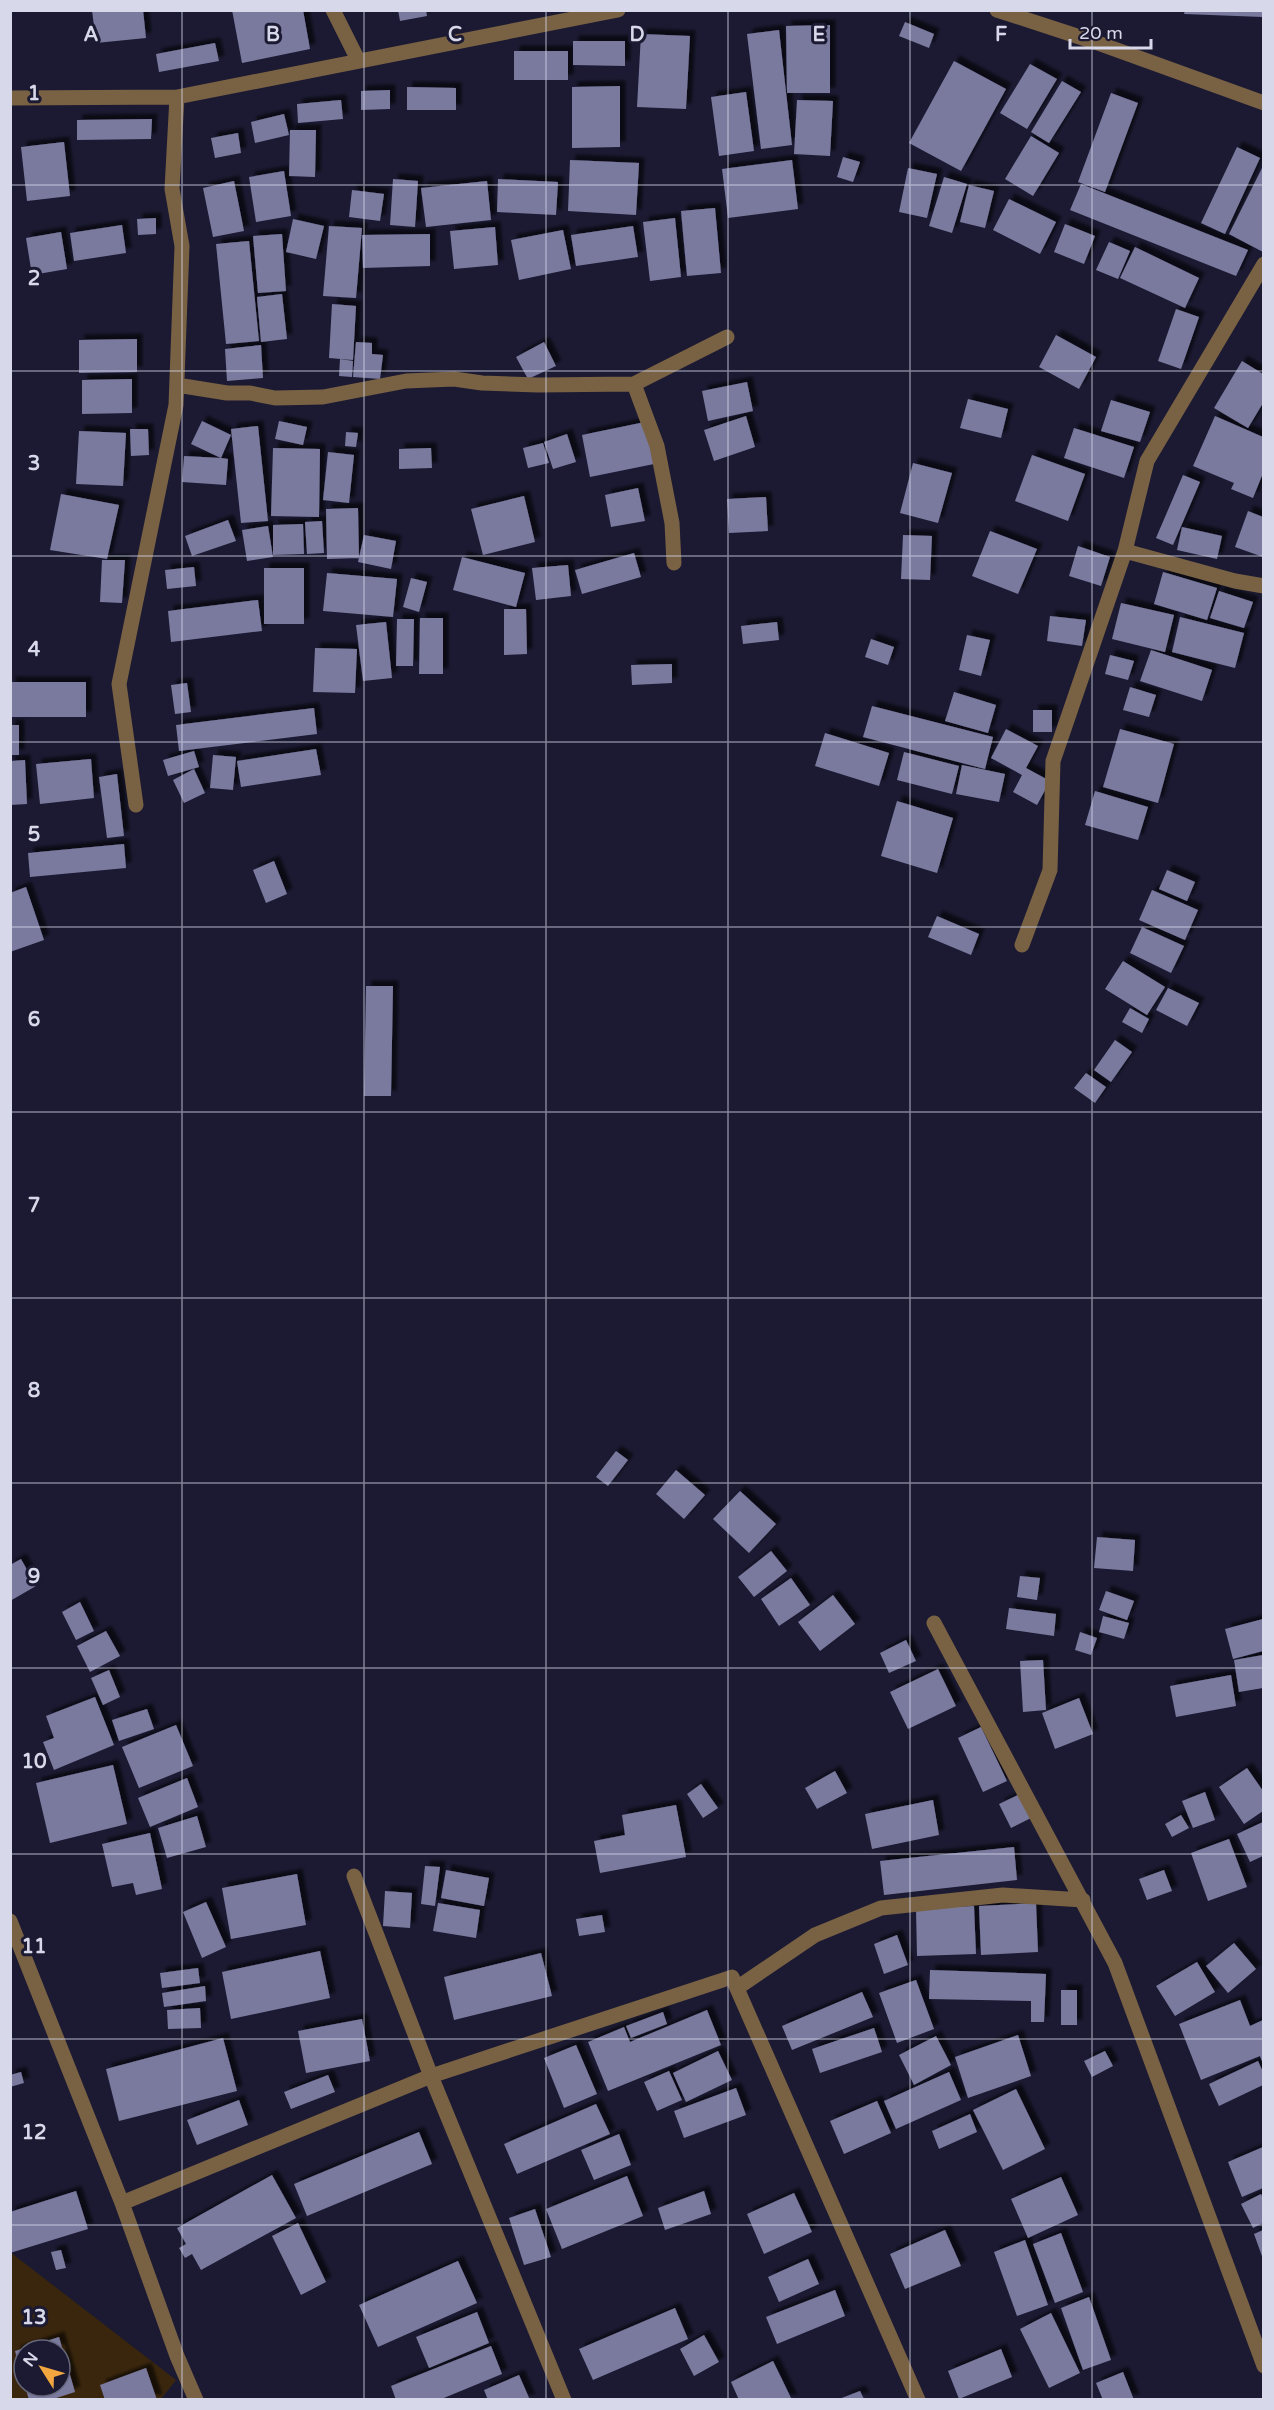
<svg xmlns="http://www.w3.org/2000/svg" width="1274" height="2410" font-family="'Varela Round',sans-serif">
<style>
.green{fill:#3a260d;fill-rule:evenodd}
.building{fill:#7a7a9f;filter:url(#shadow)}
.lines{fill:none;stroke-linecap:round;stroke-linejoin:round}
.minor{stroke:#796144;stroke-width:15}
.grid{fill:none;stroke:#d7d8e9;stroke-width:1.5;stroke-opacity:0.55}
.grid-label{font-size:20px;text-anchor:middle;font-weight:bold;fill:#d7d8e9;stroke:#1b1a32;stroke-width:6;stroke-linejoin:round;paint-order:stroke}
</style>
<defs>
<filter id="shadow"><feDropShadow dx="5.5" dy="-5.5" stdDeviation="1.5" flood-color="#0009"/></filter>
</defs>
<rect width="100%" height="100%" fill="#1b1a32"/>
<path class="green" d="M 10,2252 L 176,2380 L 161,2399 L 11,2399 ZM 24,2350 L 60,2350 L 60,2386 L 24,2386 Z"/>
<path class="building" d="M 92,10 L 143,10 L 146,38 L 96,43 Z
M 232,10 L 303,10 L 310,49 L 242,63 Z
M 398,10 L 426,10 L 427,16 L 400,21 Z
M 1185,10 L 1263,10 L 1263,17 L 1184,14 Z
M 905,22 L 934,34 L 929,48 L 899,36 Z
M 830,25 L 830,93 L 787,93 L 786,26 Z
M 779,30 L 792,145 L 761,149 L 747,34 Z
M 641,34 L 690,36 L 686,109 L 637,107 Z
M 573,41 L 625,41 L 625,66 L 573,65 Z
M 215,43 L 219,61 L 159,72 L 156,54 Z
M 514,51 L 568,51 L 568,80 L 514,80 Z
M 954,61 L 1006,89 L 961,171 L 909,143 Z
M 1030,64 L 1057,79 L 1027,129 L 1000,113 Z
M 1062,81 L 1081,92 L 1049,143 L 1031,132 Z
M 620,86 L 620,147 L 572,148 L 572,87 Z
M 407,87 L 456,88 L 456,110 L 407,110 Z
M 390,90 L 390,109 L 361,110 L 361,91 Z
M 746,92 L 754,151 L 719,156 L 711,97 Z
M 1111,93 L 1138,103 L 1105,192 L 1078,182 Z
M 341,100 L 343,119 L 298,123 L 297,104 Z
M 797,100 L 833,101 L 830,156 L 794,154 Z
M 284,114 L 289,135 L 255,143 L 251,122 Z
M 152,119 L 151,139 L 77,140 L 77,120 Z
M 290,130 L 316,130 L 315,177 L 289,176 Z
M 238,133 L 241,153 L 215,158 L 211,138 Z
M 1031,136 L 1059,153 L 1033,196 L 1005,179 Z
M 64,142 L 70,196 L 27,201 L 21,147 Z
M 1237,147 L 1260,158 L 1225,234 L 1201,223 Z
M 843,157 L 860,162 L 853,182 L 837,177 Z
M 570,160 L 639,163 L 636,215 L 568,211 Z
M 792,160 L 798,209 L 728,218 L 722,169 Z
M 1263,166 L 1263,252 L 1229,234 Z
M 908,168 L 937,174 L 927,218 L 899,212 Z
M 284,171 L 291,216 L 256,222 L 249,177 Z
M 944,177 L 967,184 L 952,233 L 929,226 Z
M 393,179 L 418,181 L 415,227 L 390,225 Z
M 498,179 L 558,182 L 556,215 L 497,212 Z
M 234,181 L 244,231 L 213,237 L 203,188 Z
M 487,181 L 491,220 L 426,227 L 421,188 Z
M 1081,184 L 1248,250 L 1236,276 L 1070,210 Z
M 969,185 L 994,191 L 985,228 L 960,222 Z
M 352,190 L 384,194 L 380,221 L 349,217 Z
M 1009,199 L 1056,222 L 1040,254 L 993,230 Z
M 715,208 L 721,273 L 687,276 L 681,211 Z
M 156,218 L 156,234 L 138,235 L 137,219 Z
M 675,218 L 681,277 L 650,281 L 643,222 Z
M 293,219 L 324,226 L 316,259 L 286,252 Z
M 1065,224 L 1095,236 L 1084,264 L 1054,252 Z
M 122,225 L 126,253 L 74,261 L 70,233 Z
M 329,226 L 362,228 L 356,298 L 323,296 Z
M 633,226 L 638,257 L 576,266 L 571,235 Z
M 495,227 L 498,265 L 454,269 L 450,231 Z
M 563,230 L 571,269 L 519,280 L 511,240 Z
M 61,232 L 67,269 L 32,275 L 26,238 Z
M 282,234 L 286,291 L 258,293 L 253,236 Z
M 430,234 L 430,266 L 363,268 L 362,235 Z
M 249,241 L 259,341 L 226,344 L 216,244 Z
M 1109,242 L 1130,251 L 1118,279 L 1096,270 Z
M 1135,247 L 1199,278 L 1185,308 L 1120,278 Z
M 282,294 L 287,339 L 261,342 L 257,297 Z
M 332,304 L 356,306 L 353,360 L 329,358 Z
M 1176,309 L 1199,317 L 1181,369 L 1158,361 Z
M 1056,335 L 1096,357 L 1079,389 L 1039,367 Z
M 137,339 L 137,372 L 79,373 L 79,340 Z
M 356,342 L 372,343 L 372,354 L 383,355 L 380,379 L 353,377 Z
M 544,342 L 556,366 L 528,379 L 516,357 Z
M 261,345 L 263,378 L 227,381 L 225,349 Z
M 340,359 L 353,361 L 352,377 L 339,376 Z
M 1242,361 L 1263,374 L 1263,403 L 1248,428 L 1214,408 Z
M 132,379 L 132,413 L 82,414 L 82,380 Z
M 747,382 L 753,411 L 708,421 L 702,391 Z
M 968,399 L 1008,409 L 1001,438 L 960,428 Z
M 1111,400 L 1150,412 L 1140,442 L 1101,431 Z
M 746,416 L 755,447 L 714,461 L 704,430 Z
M 1215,416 L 1263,437 L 1263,473 L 1253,498 L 1231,489 L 1234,483 L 1193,466 Z
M 202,421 L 231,435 L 221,458 L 228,459 L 226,485 L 182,482 L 184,456 L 221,458 L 191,444 Z
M 279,421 L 307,427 L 303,445 L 275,439 Z
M 645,422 L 654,464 L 590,477 L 582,435 Z
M 258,426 L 268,521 L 241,523 L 231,429 Z
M 1074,428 L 1134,447 L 1124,478 L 1064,458 Z
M 130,429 L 148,429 L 149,455 L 131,456 Z
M 79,431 L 126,433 L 123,486 L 76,484 Z
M 346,432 L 358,433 L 356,447 L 345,446 Z
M 567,434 L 576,462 L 553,469 L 544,442 Z
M 543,443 L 549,463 L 528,468 L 523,448 Z
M 273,448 L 320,449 L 319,517 L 271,516 Z
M 431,448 L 432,468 L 399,469 L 399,449 Z
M 328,452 L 354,455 L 349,503 L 323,500 Z
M 1032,455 L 1085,474 L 1068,521 L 1015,501 Z
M 913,463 L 952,473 L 938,523 L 900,513 Z
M 1183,475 L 1200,482 L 1173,545 L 1156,538 Z
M 638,488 L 645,521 L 611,527 L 605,495 Z
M 61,494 L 119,505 L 107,559 L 50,550 Z
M 524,496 L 535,542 L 483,555 L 471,509 Z
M 766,497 L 768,531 L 729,533 L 727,499 Z
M 358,508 L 359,558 L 327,559 L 326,509 Z
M 1248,511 L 1263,517 L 1263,557 L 1235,547 Z
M 228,520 L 236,541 L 192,556 L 185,536 Z
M 322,521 L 324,553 L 307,554 L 305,522 Z
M 303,524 L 304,554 L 273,555 L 273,525 Z
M 268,526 L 273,557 L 247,561 L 242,530 Z
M 1182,527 L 1222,536 L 1217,559 L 1177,550 Z
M 990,531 L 1037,549 L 1018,594 L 972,576 Z
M 364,535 L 396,541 L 391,569 L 358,562 Z
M 903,535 L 932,536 L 930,580 L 901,579 Z
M 1078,546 L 1110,557 L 1101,586 L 1069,576 Z
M 634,553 L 641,577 L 582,594 L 575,570 Z
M 462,557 L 525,573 L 516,607 L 453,590 Z
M 102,560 L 125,560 L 122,603 L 100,602 Z
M 568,565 L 571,596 L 536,600 L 532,568 Z
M 194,567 L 196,586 L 167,589 L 165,570 Z
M 264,568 L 304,568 L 304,624 L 264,624 Z
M 1163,572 L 1217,588 L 1207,620 L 1154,604 Z
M 327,573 L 397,579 L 393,617 L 323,611 Z
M 411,578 L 427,582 L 419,612 L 403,607 Z
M 1219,591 L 1253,602 L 1244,628 L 1210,618 Z
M 258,600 L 262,631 L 171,642 L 168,611 Z
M 1121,603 L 1174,615 L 1165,652 L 1112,639 Z
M 504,609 L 526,609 L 527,654 L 504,655 Z
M 1050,616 L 1086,620 L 1082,646 L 1047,641 Z
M 1180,617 L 1244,633 L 1235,668 L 1172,652 Z
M 420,618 L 443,618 L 443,674 L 419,674 Z
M 397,619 L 414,619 L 413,666 L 396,666 Z
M 386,622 L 392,678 L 363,681 L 356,625 Z
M 777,622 L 779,640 L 743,644 L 741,626 Z
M 967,635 L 990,640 L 981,676 L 959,670 Z
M 871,639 L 894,647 L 888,665 L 865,657 Z
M 315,648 L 357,649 L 355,693 L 313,692 Z
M 1151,650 L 1212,670 L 1202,701 L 1140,681 Z
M 1110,655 L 1134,661 L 1128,680 L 1105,674 Z
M 672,664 L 672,683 L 632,685 L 631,665 Z
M 10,682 L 86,682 L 86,717 L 10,717 Z
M 187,683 L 191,712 L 175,714 L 171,685 Z
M 1130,687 L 1156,695 L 1149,717 L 1123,710 Z
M 954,692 L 996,705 L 988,733 L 945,721 Z
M 872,706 L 993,737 L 985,769 L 863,737 Z
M 314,708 L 317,734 L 179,751 L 176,725 Z
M 1033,710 L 1052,710 L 1052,732 L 1033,732 Z
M 10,725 L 19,725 L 19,755 L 10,755 Z
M 1006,729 L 1038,746 L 1026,768 L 1050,781 L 1037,805 L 1013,792 L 1022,775 L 991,758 Z
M 1120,729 L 1174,744 L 1158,803 L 1103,787 Z
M 825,733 L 889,753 L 879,786 L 815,766 Z
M 316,749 L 321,775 L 241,787 L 237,761 Z
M 194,751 L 199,767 L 168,776 L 163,760 Z
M 904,752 L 959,766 L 952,794 L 897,780 Z
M 213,755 L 236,757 L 233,790 L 210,788 Z
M 91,759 L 94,798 L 40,804 L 36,764 Z
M 25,760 L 27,804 L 10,805 L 10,761 Z
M 962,765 L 1005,774 L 999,802 L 956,794 Z
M 194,769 L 205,793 L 184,803 L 173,780 Z
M 117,774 L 124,836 L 107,838 L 99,777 Z
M 1095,791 L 1148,807 L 1138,840 L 1085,825 Z
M 897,801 L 953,818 L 937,873 L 881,856 Z
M 124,844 L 126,868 L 30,877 L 28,853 Z
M 274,861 L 287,894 L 266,903 L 253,870 Z
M 1167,870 L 1195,882 L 1187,901 L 1159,889 Z
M 26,887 L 44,940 L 10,952 L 10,893 Z
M 1152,890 L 1198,910 L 1185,940 L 1139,920 Z
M 937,916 L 979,934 L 971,955 L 928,937 Z
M 1142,927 L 1184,946 L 1171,973 L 1130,953 Z
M 1123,961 L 1165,987 L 1147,1015 L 1105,989 Z
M 366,986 L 393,986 L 391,1096 L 364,1096 Z
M 1168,988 L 1199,1003 L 1187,1026 L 1156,1010 Z
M 1130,1008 L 1149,1019 L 1142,1033 L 1122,1022 Z
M 1115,1040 L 1132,1052 L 1111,1082 L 1094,1070 Z
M 1086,1073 L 1106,1087 L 1095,1103 L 1074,1088 Z
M 616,1451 L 628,1460 L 608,1486 L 596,1477 Z
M 676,1470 L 705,1495 L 684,1519 L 656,1494 Z
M 740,1491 L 776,1524 L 749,1553 L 713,1519 Z
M 1097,1537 L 1135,1540 L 1133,1571 L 1094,1568 Z
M 771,1551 L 787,1571 L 754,1597 L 738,1577 Z
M 21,1559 L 36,1586 L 10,1601 L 10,1565 Z
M 1020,1576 L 1040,1578 L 1037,1600 L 1017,1597 Z
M 791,1578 L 810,1605 L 779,1626 L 761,1599 Z
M 1106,1591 L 1134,1601 L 1127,1620 L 1099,1610 Z
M 833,1595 L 855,1624 L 820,1651 L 798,1622 Z
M 80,1602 L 94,1631 L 76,1640 L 62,1612 Z
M 1009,1608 L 1056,1614 L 1054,1636 L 1006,1629 Z
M 1103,1616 L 1129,1623 L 1124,1639 L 1099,1632 Z
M 1263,1619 L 1263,1651 L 1233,1659 L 1225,1629 Z
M 106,1631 L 120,1656 L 90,1672 L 77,1646 Z
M 1080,1632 L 1097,1638 L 1091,1655 L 1075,1650 Z
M 906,1640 L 916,1661 L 889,1673 L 880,1653 Z
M 1263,1655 L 1263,1688 L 1239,1692 L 1234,1660 Z
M 1043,1660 L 1046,1710 L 1023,1712 L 1020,1661 Z
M 938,1669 L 956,1706 L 908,1729 L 890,1692 Z
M 109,1670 L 120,1697 L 103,1705 L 91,1678 Z
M 1231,1675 L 1236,1706 L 1176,1717 L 1170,1686 Z
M 95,1697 L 114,1745 L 54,1770 L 43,1742 L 54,1738 L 46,1716 Z
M 1079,1698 L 1093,1734 L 1055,1749 L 1042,1713 Z
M 147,1709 L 154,1729 L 119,1741 L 112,1720 Z
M 176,1725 L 193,1766 L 139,1788 L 122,1747 Z
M 981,1727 L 1007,1781 L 983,1792 L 958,1738 Z
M 113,1765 L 127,1824 L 50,1843 L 36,1783 Z
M 1247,1768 L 1263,1791 L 1263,1811 L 1244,1824 L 1219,1787 Z
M 835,1771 L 847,1793 L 817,1809 L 805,1788 Z
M 187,1778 L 198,1807 L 150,1827 L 138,1798 Z
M 701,1784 L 718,1808 L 703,1818 L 687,1794 Z
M 1205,1792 L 1215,1820 L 1193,1828 L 1182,1801 Z
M 1020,1794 L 1031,1818 L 1011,1828 L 999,1804 Z
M 933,1800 L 939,1835 L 872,1849 L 865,1814 Z
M 676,1805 L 686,1857 L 600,1873 L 594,1841 L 625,1835 L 622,1815 Z
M 1181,1815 L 1189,1828 L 1172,1837 L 1165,1824 Z
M 197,1816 L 206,1847 L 167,1858 L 158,1828 Z
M 1263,1822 L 1263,1856 L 1250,1862 L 1237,1834 Z
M 150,1833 L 162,1889 L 136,1895 L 133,1883 L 112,1887 L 102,1844 Z
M 1229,1839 L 1247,1887 L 1208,1901 L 1191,1853 Z
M 1014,1847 L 1017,1880 L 884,1895 L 880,1861 Z
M 425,1866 L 440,1867 L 435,1906 L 421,1904 Z
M 446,1870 L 489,1878 L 484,1906 L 441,1898 Z
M 1164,1870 L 1172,1891 L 1147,1900 L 1139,1879 Z
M 297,1874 L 306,1925 L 231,1939 L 222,1888 Z
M 385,1891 L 412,1893 L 410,1928 L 383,1926 Z
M 206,1902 L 226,1947 L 202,1958 L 183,1912 Z
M 438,1903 L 480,1910 L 476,1938 L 433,1931 Z
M 1036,1903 L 1038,1952 L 981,1955 L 979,1906 Z
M 974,1906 L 976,1954 L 917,1956 L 916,1909 Z
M 602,1915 L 605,1932 L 579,1936 L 576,1919 Z
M 897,1935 L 908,1965 L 884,1974 L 874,1944 Z
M 1234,1943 L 1256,1969 L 1228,1993 L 1206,1966 Z
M 320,1951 L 330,1998 L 231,2019 L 222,1972 Z
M 541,1953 L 552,1996 L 454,2020 L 444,1977 Z
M 1197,1962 L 1215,1992 L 1175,2016 L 1156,1986 Z
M 198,1968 L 200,1983 L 162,1988 L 160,1973 Z
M 930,1970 L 1046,1974 L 1044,2022 L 1031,2022 L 1031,2001 L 929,1999 Z
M 916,1980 L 934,2029 L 897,2043 L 879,1993 Z
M 205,1986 L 206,2001 L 164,2007 L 162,1993 Z
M 1061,1990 L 1077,1990 L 1077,2025 L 1061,2025 Z
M 862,1992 L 873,2017 L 792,2050 L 782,2026 Z
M 1240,2000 L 1250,2026 L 1263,2020 L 1263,2064 L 1260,2056 L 1201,2080 L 1179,2024 Z
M 200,2008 L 201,2028 L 168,2029 L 167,2010 Z
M 707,2010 L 721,2045 L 608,2091 L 588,2042 L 624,2027 L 630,2042 Z
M 663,2012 L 667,2024 L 631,2038 L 626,2026 Z
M 362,2019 L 370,2061 L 306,2073 L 298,2031 Z
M 874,2028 L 882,2052 L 820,2073 L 812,2049 Z
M 1018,2035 L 1031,2076 L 968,2098 L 955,2057 Z
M 936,2036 L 951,2065 L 914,2085 L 899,2055 Z
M 223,2038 L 237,2091 L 119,2121 L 106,2069 Z
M 576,2045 L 597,2094 L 564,2108 L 544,2058 Z
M 718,2051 L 732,2080 L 686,2102 L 673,2073 Z
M 1105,2051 L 1113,2066 L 1092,2077 L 1084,2061 Z
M 1258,2061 L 1263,2072 L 1263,2085 L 1219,2106 L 1209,2084 Z
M 669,2071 L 682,2100 L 657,2111 L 644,2082 Z
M 21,2072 L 24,2083 L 10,2087 L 10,2075 Z
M 949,2072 L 961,2100 L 896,2129 L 884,2101 Z
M 328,2075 L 335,2092 L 291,2109 L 284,2092 Z
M 736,2088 L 746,2115 L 684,2138 L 674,2111 Z
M 1016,2089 L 1045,2149 L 1003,2170 L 973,2110 Z
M 239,2100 L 248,2125 L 197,2145 L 187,2120 Z
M 877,2101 L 891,2133 L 844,2154 L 830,2121 Z
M 596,2104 L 610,2134 L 517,2174 L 504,2144 Z
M 970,2114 L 977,2132 L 939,2149 L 932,2131 Z
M 419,2132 L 432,2164 L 307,2216 L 294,2184 Z
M 619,2134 L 631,2165 L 594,2180 L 581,2150 Z
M 1263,2147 L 1263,2188 L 1242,2197 L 1228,2162 Z
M 272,2175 L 296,2218 L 201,2270 L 192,2254 L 185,2258 L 179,2248 L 186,2244 L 177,2228 Z
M 627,2176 L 643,2216 L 562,2249 L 546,2209 Z
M 1061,2177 L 1078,2215 L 1028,2238 L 1011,2199 Z
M 76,2191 L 88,2229 L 10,2253 L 10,2212 Z
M 704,2191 L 711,2214 L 665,2230 L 658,2208 Z
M 794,2193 L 812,2232 L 764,2254 L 747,2214 Z
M 1261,2194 L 1263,2199 L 1263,2223 L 1253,2228 L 1241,2204 Z
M 535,2209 L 551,2257 L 524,2265 L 509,2218 Z
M 298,2223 L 326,2282 L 301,2295 L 272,2236 Z
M 945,2230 L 961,2266 L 905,2289 L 890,2254 Z
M 1263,2230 L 1263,2259 L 1254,2234 Z
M 1061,2233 L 1083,2292 L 1055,2303 L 1033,2244 Z
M 1025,2240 L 1048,2305 L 1017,2316 L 994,2252 Z
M 61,2250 L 66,2268 L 56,2270 L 51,2252 Z
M 808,2259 L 819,2284 L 779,2302 L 768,2277 Z
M 458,2261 L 477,2303 L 378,2347 L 359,2305 Z
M 835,2290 L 845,2316 L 777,2344 L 766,2317 Z
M 1089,2297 L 1111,2360 L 1083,2370 L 1061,2308 Z
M 675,2308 L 688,2339 L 593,2380 L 579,2349 Z
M 477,2312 L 489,2343 L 429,2368 L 416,2337 Z
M 1051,2313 L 1080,2373 L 1049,2388 L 1020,2329 Z
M 704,2335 L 719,2362 L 694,2376 L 680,2349 Z
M 59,2337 L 75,2392 L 50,2400 L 29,2400 L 25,2386 L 60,2386 L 60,2350 L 24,2350 L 23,2381 L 15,2351 Z
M 491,2346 L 502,2374 L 439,2400 L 396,2400 L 391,2386 Z
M 1001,2349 L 1012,2377 L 959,2399 L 948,2371 Z
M 773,2361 L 792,2400 L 739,2400 L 731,2382 Z
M 146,2368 L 157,2400 L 105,2400 L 100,2385 Z
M 1123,2372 L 1134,2400 L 1103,2400 L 1096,2383 Z
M 519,2375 L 530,2400 L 488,2400 L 484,2390 Z
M 860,2391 L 864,2399 L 839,2399 Z"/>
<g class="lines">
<path class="minor" d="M 333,10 L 358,60
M 997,10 L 1095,42 L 1264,103
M 10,98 L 177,97 L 618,10
M 634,384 L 657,446 L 672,523 L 674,563
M 177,385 L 227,393 L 250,393 L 275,398 L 323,397 L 406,381 L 454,379 L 482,383 L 538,385 L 634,384 L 727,337
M 1125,551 L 1235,581 L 1264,586
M 136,805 L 119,684 L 176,405 L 182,246 L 172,189 L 177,97
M 1022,945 L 1050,870 L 1053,761 L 1125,551 L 1147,461 L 1264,264
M 934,1623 L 1115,1963 L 1264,2366
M 354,1876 L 431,2076 L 564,2400
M 10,1921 L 122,2203 L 177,2356 L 196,2400
M 737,1988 L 815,1935 L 881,1908 L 1003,1895 L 1083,1900
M 122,2203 L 431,2076 L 732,1977 L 918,2400"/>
</g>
<path class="grid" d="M 182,10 L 182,2400M 364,10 L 364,2400M 546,10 L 546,2400M 728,10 L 728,2400M 910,10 L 910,2400M 1092,10 L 1092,2400M 10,185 L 1264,185M 10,371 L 1264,371M 10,556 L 1264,556M 10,742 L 1264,742M 10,927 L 1264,927M 10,1112 L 1264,1112M 10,1298 L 1264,1298M 10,1483 L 1264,1483M 10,1668 L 1264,1668M 10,1854 L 1264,1854M 10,2039 L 1264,2039M 10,2225 L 1264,2225"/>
<g class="grid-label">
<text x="91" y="41">A</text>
<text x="273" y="41">B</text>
<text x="455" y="41">C</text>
<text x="637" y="41">D</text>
<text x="819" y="41">E</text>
<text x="1001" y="41">F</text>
<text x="34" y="100">1</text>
<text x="34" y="285">2</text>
<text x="34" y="470">3</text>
<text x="34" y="656">4</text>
<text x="34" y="841">5</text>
<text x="34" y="1026">6</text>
<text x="34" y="1212">7</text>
<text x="34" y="1397">8</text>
<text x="34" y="1583">9</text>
<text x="34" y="1768">10</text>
<text x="34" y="1953">11</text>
<text x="34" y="2139">12</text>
<text x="34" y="2324">13</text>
</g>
<rect width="1274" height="2410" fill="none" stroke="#d7d8e9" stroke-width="24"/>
<g transform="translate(42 2368) rotate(307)"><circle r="28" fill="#1b1a32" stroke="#66667b" stroke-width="1.5"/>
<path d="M0-4.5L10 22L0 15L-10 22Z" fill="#f1a63f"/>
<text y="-9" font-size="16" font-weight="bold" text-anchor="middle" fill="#d7d8e9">N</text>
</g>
<path d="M1070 39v9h81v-9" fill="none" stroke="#d7d8e9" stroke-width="3"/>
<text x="1079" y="39" font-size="18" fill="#d7d8e9" stroke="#1b1a32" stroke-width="4.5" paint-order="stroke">20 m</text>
</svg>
